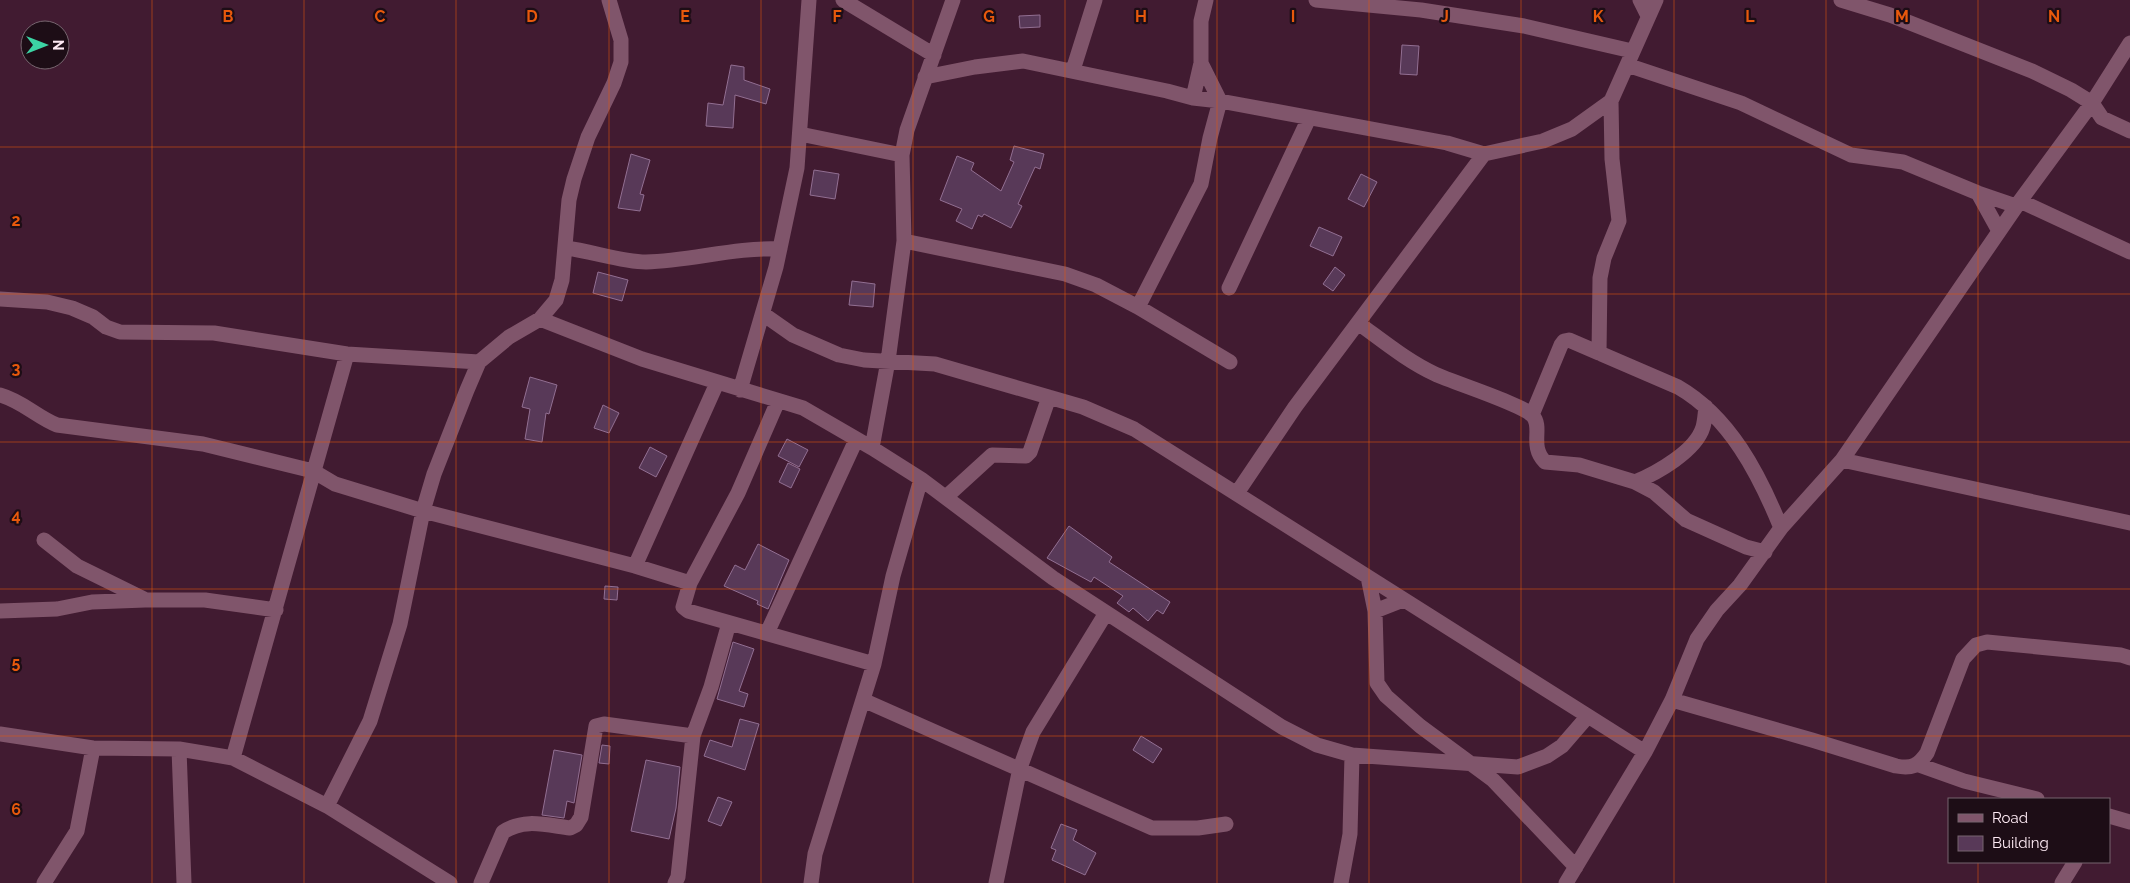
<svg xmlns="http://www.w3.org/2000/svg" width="2130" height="883" font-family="Raleway,sans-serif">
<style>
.building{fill:#583958;stroke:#926f92}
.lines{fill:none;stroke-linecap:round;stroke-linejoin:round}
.minor{stroke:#80556b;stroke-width:15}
.grid{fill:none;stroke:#e8590c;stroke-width:1;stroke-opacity:0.55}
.grid-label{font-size:16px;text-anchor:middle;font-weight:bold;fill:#e8590c;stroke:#1d0d16;stroke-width:4.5;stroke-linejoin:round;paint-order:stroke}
</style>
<rect width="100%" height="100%" fill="#411b31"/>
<path class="building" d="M 1040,15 L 1040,27 L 1020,28 L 1019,16 Z
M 1402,45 L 1419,46 L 1417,75 L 1400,74 Z
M 731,65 L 744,67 L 744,80 L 770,89 L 766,104 L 735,95 L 733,128 L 706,126 L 708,103 L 723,105 Z
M 1014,146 L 1044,154 L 1040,169 L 1035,167 L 1018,204 L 1022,206 L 1011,228 L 984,214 L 982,217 L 978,215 L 972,229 L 956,221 L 962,209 L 940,200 L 957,156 L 974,163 L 971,170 L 1001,191 L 1014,162 L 1010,160 Z
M 631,154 L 650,160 L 640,194 L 644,195 L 640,211 L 618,208 Z
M 814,170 L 839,174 L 835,199 L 810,195 Z
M 1361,174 L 1377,182 L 1364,207 L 1348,199 Z
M 1319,227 L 1342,237 L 1333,256 L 1310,246 Z
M 1335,267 L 1345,275 L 1333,291 L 1323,284 Z
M 598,272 L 628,280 L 622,301 L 593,293 Z
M 852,281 L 875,284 L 873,307 L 849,305 Z
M 530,377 L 557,385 L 549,414 L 546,413 L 542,442 L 525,439 L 530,409 L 522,407 Z
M 603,405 L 619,413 L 609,433 L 594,428 Z
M 787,439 L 808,450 L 799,467 L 778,456 Z
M 650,447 L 667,456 L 656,477 L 639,468 Z
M 788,463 L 800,469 L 791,488 L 779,482 Z
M 1069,526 L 1112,557 L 1109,562 L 1170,602 L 1163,614 L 1157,610 L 1148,621 L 1133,608 L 1129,612 L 1117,603 L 1123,596 L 1094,577 L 1091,582 L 1047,558 Z
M 758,544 L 789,560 L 768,609 L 757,604 L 758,601 L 724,586 L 735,565 L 745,570 Z
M 605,586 L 618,587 L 617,600 L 604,599 Z
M 733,642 L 754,649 L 739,691 L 748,694 L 744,707 L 717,699 Z
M 740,719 L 759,724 L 745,770 L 704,756 L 710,740 L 732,747 Z
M 1141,736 L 1162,749 L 1153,763 L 1133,750 Z
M 602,745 L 610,746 L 609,764 L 599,763 Z
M 554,750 L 582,755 L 574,803 L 567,801 L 564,818 L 542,815 Z
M 646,760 L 680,767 L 676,808 L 669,839 L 631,831 Z
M 718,797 L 732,802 L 721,826 L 708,821 Z
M 1061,824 L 1077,830 L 1073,840 L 1096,853 L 1085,875 L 1052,860 L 1056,850 L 1051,848 Z"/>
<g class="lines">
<path class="minor" d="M 843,0 L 934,55
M 1316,0 L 1421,10 L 1524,26 L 1632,51
M 1640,0 L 1648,16
M 1841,0 L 1890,15 L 2032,71 L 2071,90 L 2092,103 L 2102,118 L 2130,131
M 1627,65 L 1741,103 L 1851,155 L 1903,162 L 1978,193 L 2016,206
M 1073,70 L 1095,0
M 925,77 L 975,67 L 1023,61 L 1167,91 L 1193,98 L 1220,101 L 1447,143 L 1484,154
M 1193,98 L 1201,63 L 1201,21 L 1206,0
M 800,134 L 902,155
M 1978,193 L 1999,231
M 2020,201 L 2130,252
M 904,241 L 1065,274 L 1096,285 L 1138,307 L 1230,362
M 566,248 C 591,251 622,262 646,262 C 691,261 735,247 780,249
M 1229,288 L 1309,118
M 0,299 L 47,302 L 72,308 L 93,317 L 106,327 L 120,332 L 214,333 L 347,354 L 479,362
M 1138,307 L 1201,184 L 1210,138 L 1220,101 L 1201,63
M 763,314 L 793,335 L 839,355 L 864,360 L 935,364 L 1083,407 L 1134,429 L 1645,752
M 540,319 L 642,359 L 803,408 L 872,448
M 1358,323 C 1383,341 1407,361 1435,374 C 1454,383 1522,404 1533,416 C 1543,428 1529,446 1545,462 L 1579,465 L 1635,482 L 1654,492 L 1686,520 L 1746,547 L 1765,552
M 1599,353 L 1600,278 L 1604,258 L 1619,221 L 1612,159 L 1611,101
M 740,390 L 776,267 L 797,168 L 809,0
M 0,395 C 22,401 37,417 57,425 L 203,444 L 313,471 L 335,484 L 423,511 L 635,566 L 690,583
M 778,401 L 738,493 L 690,583 L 683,607 L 688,611 L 874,664
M 1532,415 L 1561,345 L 1564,341 L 1569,340 L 1678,387 C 1730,417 1759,474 1781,528
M 1842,460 L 2130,523
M 921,479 L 1053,578 L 1282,727 L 1317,745 L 1352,755 L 1518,767 L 1547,756 L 1562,746 L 1588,716
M 1635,482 C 1657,473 1696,451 1703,427 C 1705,420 1705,413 1706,407
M 1237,493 L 1295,407 L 1484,154 L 1543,141 L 1572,129 L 1611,101 L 1656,0
M 946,497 L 992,455 L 1026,456 L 1030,452 L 1049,397
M 44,540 L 77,566 L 144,599
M 635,566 L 717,383
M 1368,577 L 1375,611 L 1377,683 L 1386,696 L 1420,726 L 1493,780 L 1576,867
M 0,611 L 57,609 L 92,602 L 145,600 L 205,600 L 276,610
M 1375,611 L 1403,600
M 767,633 L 856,440
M 863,700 L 1152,828 L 1198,828 L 1226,824
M 1672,700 L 1812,740 L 1896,766 C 1912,769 1918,766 1927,753 L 1963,659 L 1976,645 L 1987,642 L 2121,655 L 2130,658
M 0,734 L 93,748 L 179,749 L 233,758 L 327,806 L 450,883
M 179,749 L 184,883
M 233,758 L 347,354
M 1919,765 L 1964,781 L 2037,799
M 327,806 L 370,721 L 400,624 L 423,511 L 434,474 L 467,390 L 479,362 L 509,337 L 540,319 L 556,300 L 562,280 L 569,200 L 574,179 L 588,137 L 614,83 L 621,62 L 621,40 L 609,0
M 2109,816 L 2130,822
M 44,883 L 77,831 L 93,748
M 481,883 L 503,832 C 524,818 546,825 570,828 L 576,825 L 581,817 L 596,726 L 604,724 L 693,736
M 675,883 L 678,877 L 693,736 L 711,687 L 729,623
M 811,883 L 815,854 L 874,664 L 893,576 L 921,479 L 872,448 L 888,361 L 904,241 L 902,155 L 907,130 L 953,0
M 996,883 L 1020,768 L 1033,732 L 1106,613
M 1341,883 L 1350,834 L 1352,755
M 1566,883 L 1645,752 L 1672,700 L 1697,639 L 1717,610 L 1740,585 L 1781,528 L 1842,460 L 2020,201 L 2092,103 L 2130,43
M 2062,883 L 2075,862"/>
</g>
<path class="grid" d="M 152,0 L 152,883M 304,0 L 304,883M 456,0 L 456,883M 609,0 L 609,883M 761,0 L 761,883M 913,0 L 913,883M 1065,0 L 1065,883M 1217,0 L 1217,883M 1369,0 L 1369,883M 1521,0 L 1521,883M 1674,0 L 1674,883M 1826,0 L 1826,883M 1978,0 L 1978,799M 0,147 L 2130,147M 0,294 L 2130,294M 0,442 L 2130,442M 0,589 L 2130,589M 0,736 L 2130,736M 1978,862 L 1978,883"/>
<g class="grid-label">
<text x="228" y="22">B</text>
<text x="380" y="22">C</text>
<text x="532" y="22">D</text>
<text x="685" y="22">E</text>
<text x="837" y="22">F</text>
<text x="989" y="22">G</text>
<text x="1141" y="22">H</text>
<text x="1293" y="22">I</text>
<text x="1445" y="22">J</text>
<text x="1598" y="22">K</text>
<text x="1750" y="22">L</text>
<text x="1902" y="22">M</text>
<text x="2054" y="22">N</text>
<text x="16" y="226">2</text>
<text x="16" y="374">3</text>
<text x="16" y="521">4</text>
<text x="16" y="668">5</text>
<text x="16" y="815">6</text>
</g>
<rect x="1948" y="798" width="162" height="65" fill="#1d0d16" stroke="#77656f"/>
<rect x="1958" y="814" width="25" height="8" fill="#80556b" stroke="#77656f"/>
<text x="1992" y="823" font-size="15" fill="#feeaf4">Road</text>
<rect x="1958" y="836" width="25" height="15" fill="#583958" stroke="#77656f"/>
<text x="1992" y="848" font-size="15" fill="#feeaf4">Building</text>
<g transform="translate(45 45) rotate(90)"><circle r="24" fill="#1d0d16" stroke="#77656f"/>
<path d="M0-4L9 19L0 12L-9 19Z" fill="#3cd4a4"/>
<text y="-8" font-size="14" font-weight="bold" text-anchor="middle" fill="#feeaf4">N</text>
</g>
</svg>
